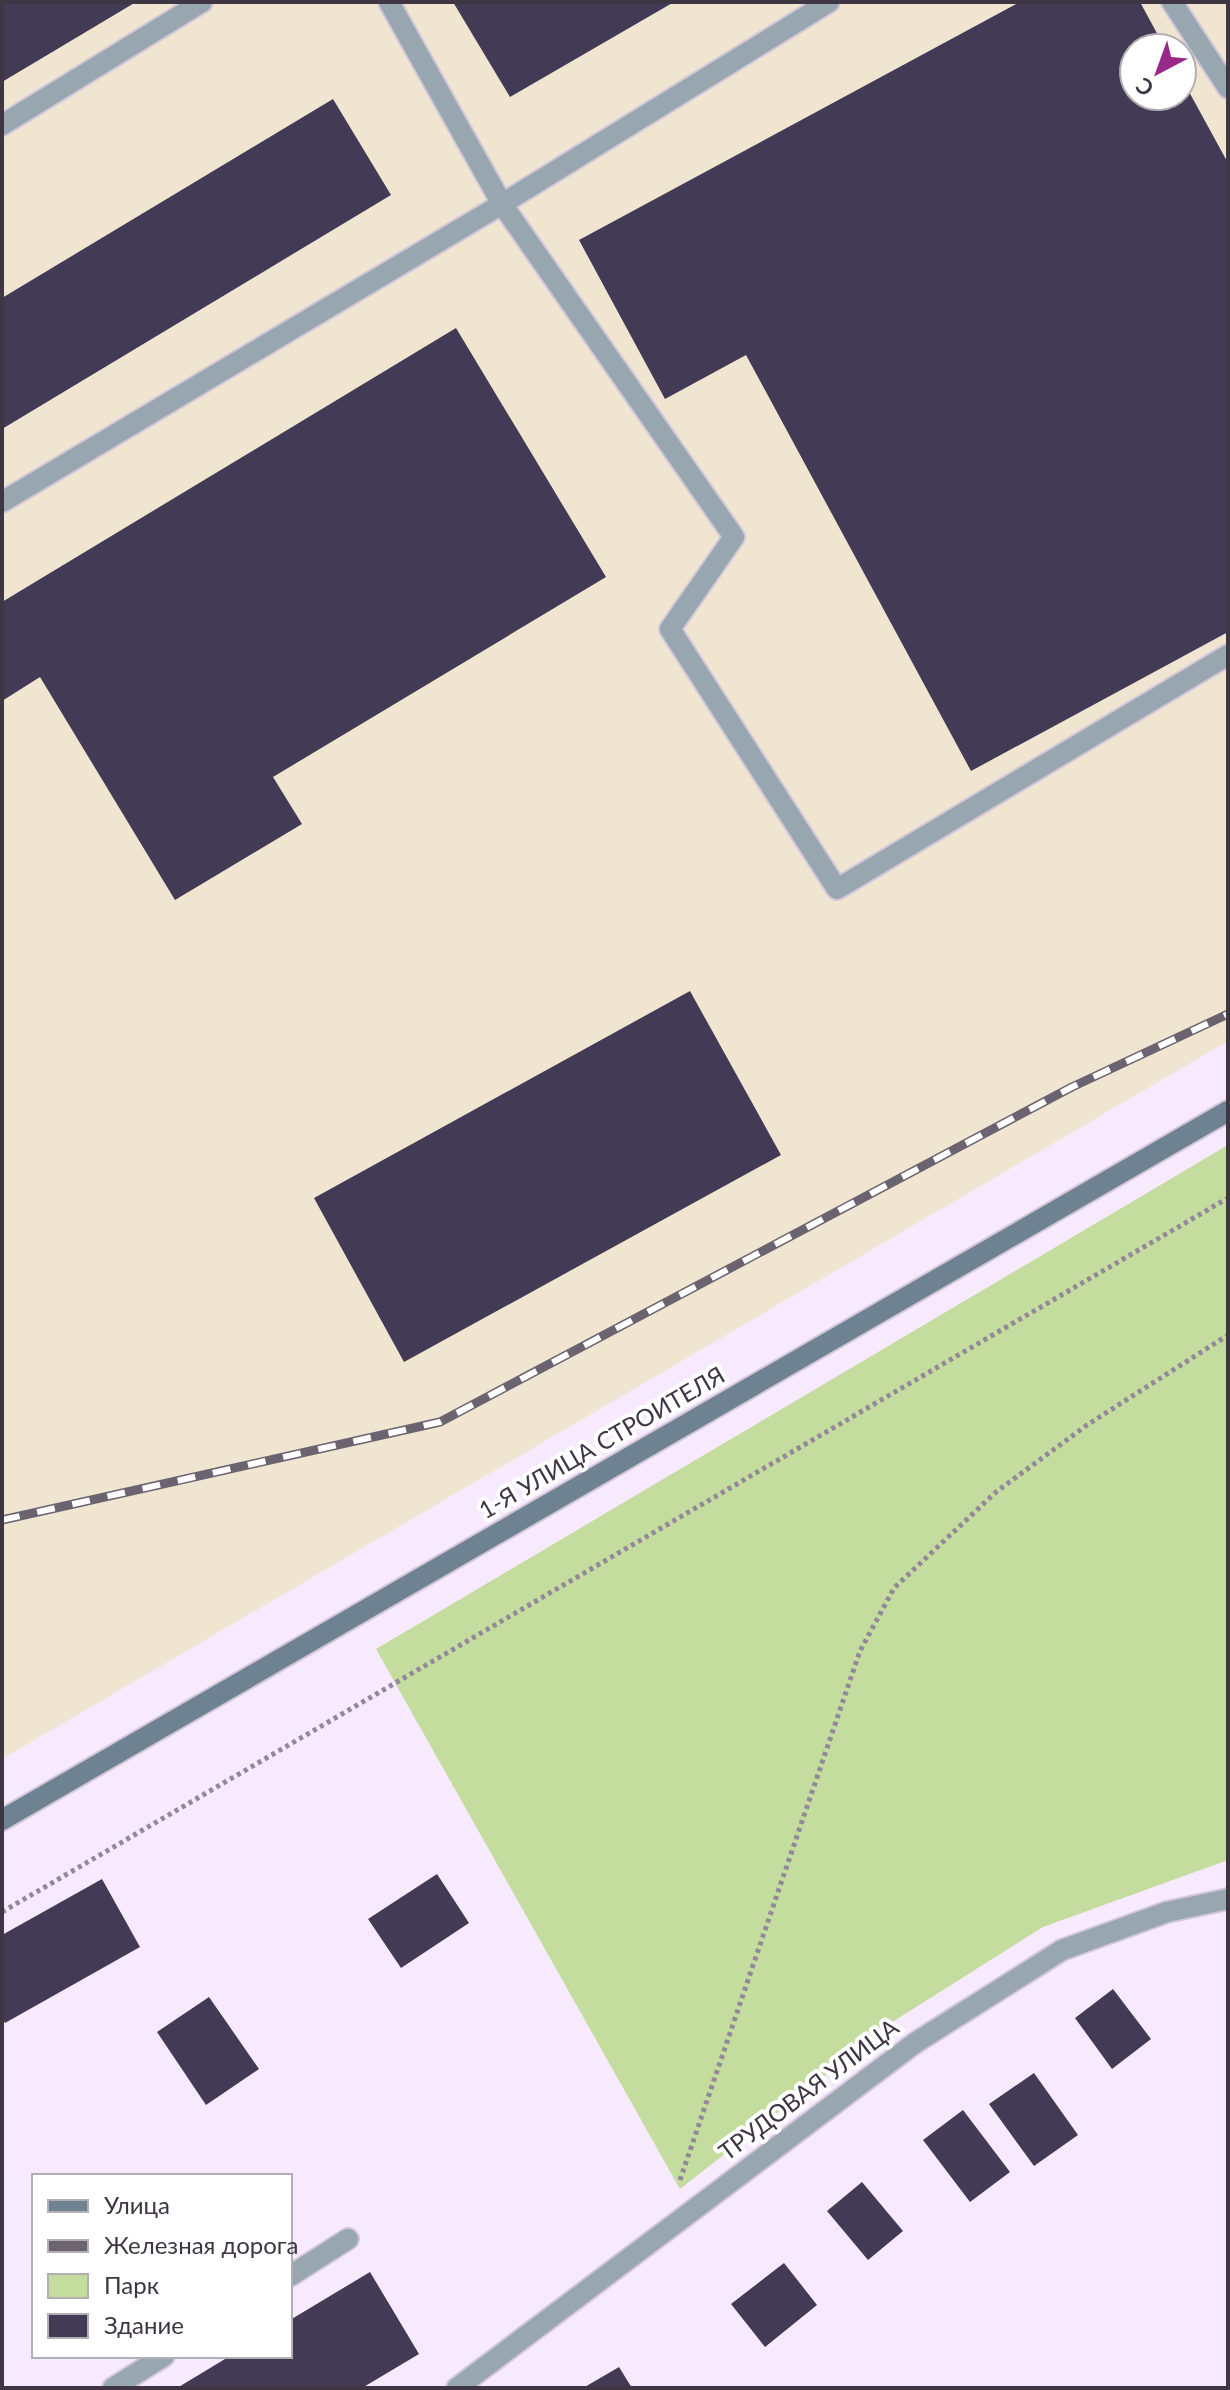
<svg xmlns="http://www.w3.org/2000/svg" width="1230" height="2390" font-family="Lato,sans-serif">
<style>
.industrial{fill:#efe5d0;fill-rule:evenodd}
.green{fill:#c4dc9e}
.building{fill:#433a56}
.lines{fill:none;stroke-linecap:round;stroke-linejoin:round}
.lane-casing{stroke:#d2c6d9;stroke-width:24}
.street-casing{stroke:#d2c6d9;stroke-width:24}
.secondary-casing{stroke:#d2c6d9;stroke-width:24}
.path{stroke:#938899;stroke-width:5;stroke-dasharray:4 4;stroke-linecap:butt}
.lane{stroke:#98a6b0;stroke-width:20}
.street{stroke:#98a6b0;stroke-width:20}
.secondary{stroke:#6e8291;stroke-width:20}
.rail-casing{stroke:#6c6371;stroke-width:9}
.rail{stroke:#fff;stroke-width:6;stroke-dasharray:18;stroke-linecap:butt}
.labels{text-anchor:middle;stroke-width:8;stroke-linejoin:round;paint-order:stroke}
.street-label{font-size:24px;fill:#3e3643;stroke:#fff}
</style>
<rect width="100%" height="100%" fill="#f7eafe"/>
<path class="industrial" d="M 2,2 L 1228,2 L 1228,1041 L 2,1759 ZM 1134,48 L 1182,48 L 1182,96 L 1134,96 Z"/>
<path class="green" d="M 1228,1145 L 1228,1860 L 1043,1927 L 897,2019 L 680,2189 L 376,1649 Z"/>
<path class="building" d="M 2,2 L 136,2 L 2,82 Z
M 453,2 L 674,2 L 510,97 Z
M 1020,2 L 1140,2 L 1165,48 L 1134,48 L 1134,96 L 1182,96 L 1182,79 L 1228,163 L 1228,632 L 971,771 L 746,355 L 665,399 L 579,240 Z
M 333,99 L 391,195 L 2,429 L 2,298 Z
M 456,328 L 606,577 L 273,777 L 302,824 L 175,900 L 40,677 L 2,701 L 2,602 Z
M 690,991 L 781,1155 L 404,1362 L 314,1198 Z
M 437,1874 L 469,1923 L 401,1968 L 368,1919 Z
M 102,1879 L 140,1947 L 5,2023 L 2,2018 L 2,1935 Z
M 1113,1989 L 1151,2039 L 1112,2069 L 1075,2018 Z
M 209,1997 L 259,2069 L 206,2105 L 157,2032 Z
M 1034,2073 L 1078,2135 L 1034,2166 L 989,2104 Z
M 963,2110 L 1010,2172 L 970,2202 L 923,2140 Z
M 862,2182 L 903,2231 L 868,2260 L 827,2211 Z
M 784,2263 L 817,2305 L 765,2347 L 731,2304 Z
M 370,2272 L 419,2354 L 362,2388 L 177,2388 L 230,2356 L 290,2356 L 290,2320 Z
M 619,2367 L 632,2388 L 583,2388 Z"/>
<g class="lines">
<g class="lane-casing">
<path id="lane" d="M 389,2 L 502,204 L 734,537 L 670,629 L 837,889 L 1228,655
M 1172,2 L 1228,88
M 2,125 L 202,2
M 2,502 L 502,204 L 829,2
M 290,2276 L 348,2239
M 113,2388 L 164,2356"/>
</g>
<g class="street-casing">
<path id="street" d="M 457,2388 L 915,2043 L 1062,1950 L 1167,1912 L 1228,1899"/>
</g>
<g class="secondary-casing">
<path id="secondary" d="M 2,1820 L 1228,1111"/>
</g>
<path class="path" d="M 2,1912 L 1228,1198
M 680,2180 L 860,1651 L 894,1588 L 996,1492 L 1087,1425 L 1228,1335"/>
<use href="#lane" class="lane"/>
<use href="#street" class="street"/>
<use href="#secondary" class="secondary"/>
<g class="rail-casing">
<path id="rail" d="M 2,1520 L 440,1422 L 1072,1087 L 1228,1014"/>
</g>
<use href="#rail" class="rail"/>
</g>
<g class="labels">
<g class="street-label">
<text transform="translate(602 1443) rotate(-30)" y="8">1-Я УЛИЦА СТРОИТЕЛЯ</text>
<text transform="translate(809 2090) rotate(-37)" y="8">ТРУДОВАЯ УЛИЦА</text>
</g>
</g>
<rect width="1230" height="2390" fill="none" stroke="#3e3643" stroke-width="8"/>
<rect x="32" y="2174" width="260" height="184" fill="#ffffff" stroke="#b2afb4" stroke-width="2"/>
<rect x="48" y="2200" width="40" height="12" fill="#6e8291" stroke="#b2afb4" stroke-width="2"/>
<text x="104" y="2214" font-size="24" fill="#3e3643">Улица</text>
<rect x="48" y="2240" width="40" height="12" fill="#6c6371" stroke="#b2afb4" stroke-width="2"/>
<text x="104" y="2254" font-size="24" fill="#3e3643">Железная дорога</text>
<rect x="48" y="2274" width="40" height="24" fill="#c4dc9e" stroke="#b2afb4" stroke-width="2"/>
<text x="104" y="2294" font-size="24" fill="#3e3643">Парк</text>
<rect x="48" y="2314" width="40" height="24" fill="#433a56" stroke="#b2afb4" stroke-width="2"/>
<text x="104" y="2334" font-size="24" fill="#3e3643">Здание</text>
<g transform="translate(1158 72) rotate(221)"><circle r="38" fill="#ffffff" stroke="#b2afb4" stroke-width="2"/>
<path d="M0-6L14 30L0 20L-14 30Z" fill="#982989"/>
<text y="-12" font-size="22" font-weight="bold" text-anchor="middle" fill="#3e3643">С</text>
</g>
</svg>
